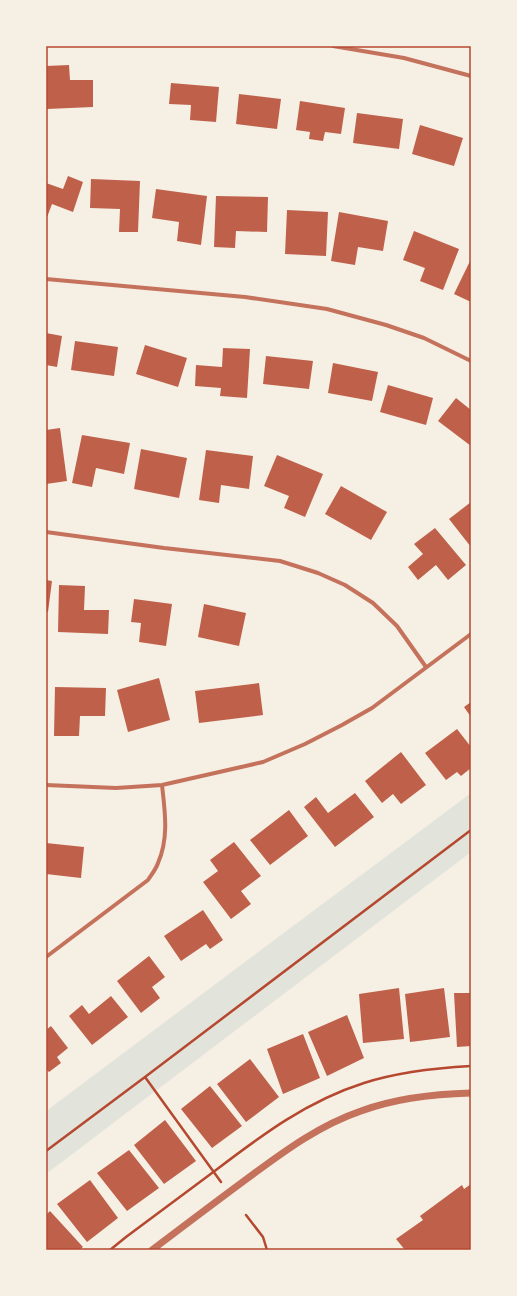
<svg xmlns="http://www.w3.org/2000/svg" width="517" height="1296" font-family="'DM Sans',sans-serif">
<style>
.green{fill:#e2e4dc}
.building{fill:#bf614a}
.lines{fill:none;stroke-linecap:round;stroke-linejoin:round}
.path{stroke:#b5482f;stroke-width:2.5}
.minor{stroke:#c5725c;stroke-width:4}
.tertiary{stroke:#c5725c;stroke-width:7}
.neatline{fill:none;stroke:#b5482f;stroke-width:1.5}
</style>
<rect width="100%" height="100%" fill="#f6efe4"/>
<path class="green" d="M 471,793 L 471,852 L 46,1174 L 46,1111 Z"/>
<path class="building" d="M 69,65 L 70,80 L 93,80 L 93,107 L 47,109 L 46,66 Z
M 171,83 L 219,87 L 216,122 L 190,120 L 191,105 L 169,104 Z
M 239,94 L 281,99 L 277,129 L 236,124 Z
M 300,101 L 345,108 L 341,134 L 325,132 L 323,141 L 309,139 L 310,132 L 296,130 Z
M 357,113 L 403,119 L 399,149 L 353,143 Z
M 420,125 L 463,138 L 454,166 L 412,154 Z
M 68,176 L 83,182 L 73,212 L 52,204 L 46,220 L 46,183 L 63,189 Z
M 91,179 L 140,181 L 138,232 L 119,232 L 120,209 L 90,208 Z
M 156,189 L 207,196 L 201,245 L 177,241 L 179,222 L 152,218 Z
M 216,196 L 268,197 L 267,232 L 236,231 L 235,248 L 214,247 Z
M 287,210 L 328,212 L 326,256 L 285,254 Z
M 339,212 L 388,221 L 383,251 L 358,247 L 355,265 L 331,261 Z
M 414,231 L 459,249 L 443,290 L 420,281 L 425,268 L 403,260 Z
M 471,259 L 471,302 L 454,294 Z
M 46,333 L 62,336 L 57,367 L 46,365 Z
M 75,341 L 118,347 L 114,376 L 71,370 Z
M 145,345 L 187,358 L 178,387 L 136,374 Z
M 223,348 L 250,349 L 247,398 L 220,396 L 221,388 L 195,386 L 196,365 L 222,367 Z
M 266,356 L 313,361 L 309,389 L 263,384 Z
M 333,363 L 378,372 L 372,401 L 328,393 Z
M 388,385 L 433,398 L 426,425 L 380,412 Z
M 456,398 L 471,410 L 471,446 L 438,421 Z
M 60,428 L 67,481 L 46,484 L 46,430 Z
M 82,435 L 130,443 L 124,474 L 96,468 L 92,487 L 72,483 Z
M 141,449 L 187,458 L 179,498 L 134,489 Z
M 206,450 L 253,456 L 249,489 L 221,485 L 219,503 L 199,500 Z
M 277,455 L 323,474 L 305,517 L 284,508 L 289,496 L 264,486 Z
M 341,486 L 387,512 L 371,540 L 325,514 Z
M 471,502 L 471,547 L 449,519 Z
M 435,528 L 466,565 L 448,580 L 436,565 L 418,580 L 408,567 L 423,554 L 414,544 Z
M 46,580 L 52,581 L 48,612 L 46,611 Z
M 59,585 L 85,586 L 84,610 L 109,610 L 108,634 L 58,632 Z
M 134,599 L 172,604 L 166,646 L 139,642 L 141,623 L 131,622 Z
M 204,604 L 246,613 L 239,646 L 198,637 Z
M 159,678 L 170,720 L 128,732 L 117,690 Z
M 259,683 L 263,715 L 199,723 L 195,691 Z
M 55,687 L 106,688 L 105,716 L 80,716 L 79,736 L 54,736 Z
M 471,702 L 471,717 L 464,707 Z
M 457,729 L 471,747 L 471,768 L 461,776 L 457,772 L 446,780 L 425,753 Z
M 401,752 L 426,785 L 401,804 L 393,794 L 382,803 L 365,781 Z
M 355,793 L 374,817 L 335,847 L 304,807 L 316,797 L 328,813 Z
M 289,810 L 308,836 L 270,865 L 250,840 Z
M 234,842 L 261,876 L 241,891 L 251,904 L 231,919 L 203,882 L 218,871 L 210,860 Z
M 46,843 L 84,847 L 81,878 L 46,874 Z
M 203,910 L 223,940 L 210,949 L 206,944 L 181,961 L 164,936 Z
M 149,956 L 165,977 L 152,987 L 160,998 L 141,1013 L 117,981 Z
M 399,988 L 404,1039 L 363,1043 L 359,994 Z
M 444,988 L 450,1037 L 410,1042 L 405,994 Z
M 454,993 L 471,993 L 471,1046 L 457,1047 Z
M 111,996 L 128,1017 L 92,1045 L 69,1016 L 82,1005 L 89,1014 Z
M 347,1015 L 364,1058 L 327,1076 L 308,1032 Z
M 51,1026 L 68,1048 L 57,1057 L 61,1063 L 49,1072 L 46,1069 L 46,1030 Z
M 303,1034 L 320,1078 L 283,1094 L 267,1049 Z
M 250,1059 L 279,1097 L 246,1122 L 217,1084 Z
M 210,1086 L 242,1126 L 212,1148 L 181,1109 Z
M 165,1120 L 196,1161 L 164,1184 L 134,1145 Z
M 129,1150 L 159,1188 L 127,1211 L 97,1173 Z
M 90,1180 L 118,1218 L 87,1242 L 57,1204 Z
M 471,1184 L 471,1250 L 405,1250 L 396,1239 L 423,1220 L 420,1216 L 462,1185 L 464,1189 Z
M 50,1211 L 83,1247 L 79,1250 L 46,1250 L 46,1215 Z"/>
<g class="lines">
<path class="path" d="M 145,1077 L 221,1182
M 46,1151 L 145,1077 L 471,830
M 246,1215 L 263,1237 L 267,1250
M 110,1250 L 126,1237 C 156,1215 186,1192 216,1170 C 262,1135 307,1101 364,1083 C 398,1072 435,1068 471,1066"/>
<path class="minor" d="M 333,46 L 404,58 L 471,76
M 46,279 L 245,297 L 327,309 L 386,325 L 424,338 L 471,361
M 46,532 L 164,548 L 280,561 L 318,573 L 345,585 L 373,603 L 397,626 L 426,667
M 46,785 L 116,788 L 162,785 L 263,762 L 305,744 L 342,725 L 372,708 L 471,634
M 46,957 L 148,880 C 152,874 156,869 158,863 C 169,838 165,812 162,785"/>
<path class="tertiary" d="M 152,1250 C 185,1225 218,1200 252,1175 C 286,1150 320,1125 361,1111 C 396,1098 433,1094 471,1093"/>
</g>
<rect width="517" height="1296" fill="none" stroke="#f6efe4" stroke-width="94"/>
<rect x="47" y="47" width="423" height="1202" class="neatline"/>
</svg>
